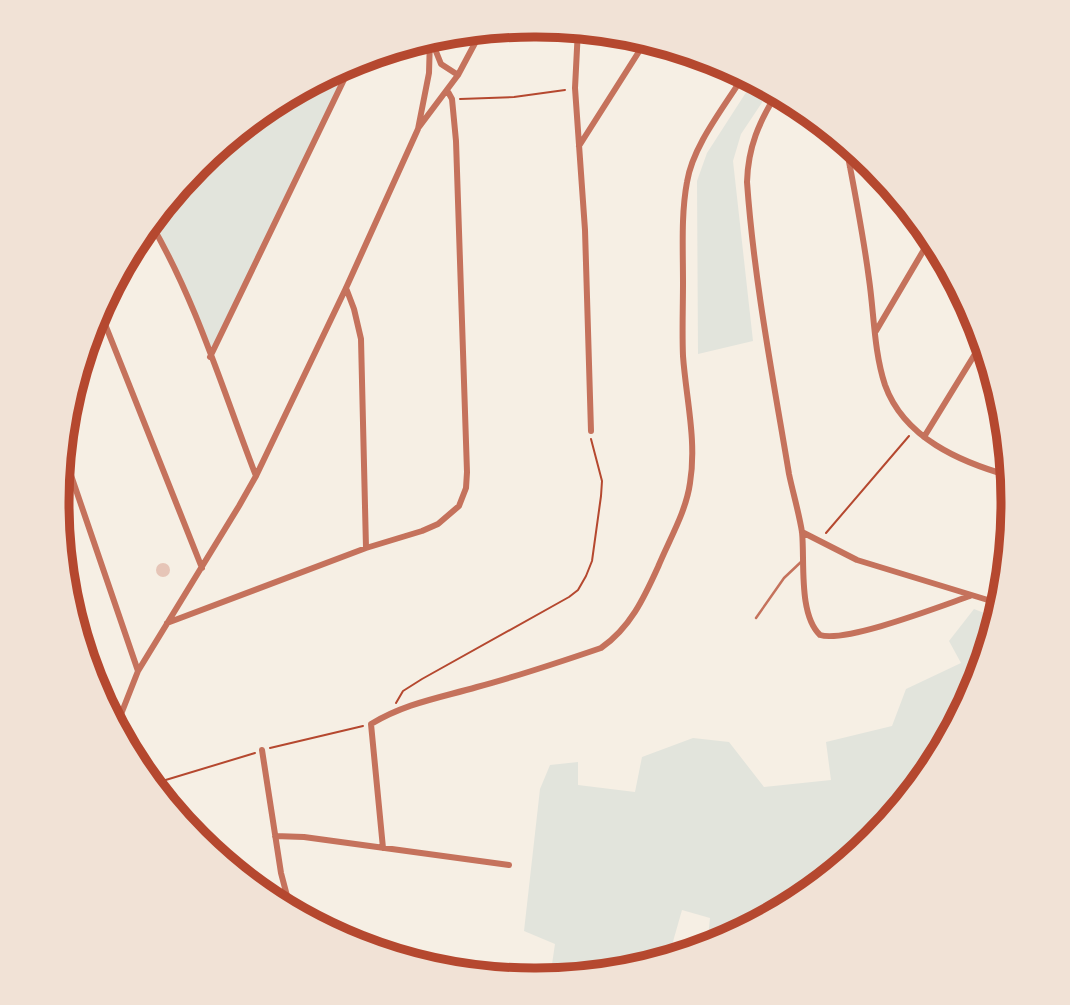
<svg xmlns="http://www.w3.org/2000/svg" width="1070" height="1005" font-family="Mulish,sans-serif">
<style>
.green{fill:#e2e4dc}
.building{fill:#e6c5b7}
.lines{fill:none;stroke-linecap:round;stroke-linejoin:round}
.path{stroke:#b5482f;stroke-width:2}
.service{stroke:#c5725c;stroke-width:2.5}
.minor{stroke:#c5725c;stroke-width:6}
.rim{fill:none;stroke:#b5482f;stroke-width:9}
</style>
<rect width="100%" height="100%" fill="#f6efe4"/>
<path class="green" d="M 353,61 L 210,357 L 190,303 L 149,223 L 197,164 L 270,105 Z
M 754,80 L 771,89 L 741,134 L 733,161 L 753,341 L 698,354 L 697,181 L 707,153 Z
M 974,609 L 997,618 L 976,686 L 932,768 L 873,841 L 800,900 L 718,944 L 707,947 L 710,918 L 682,910 L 668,959 L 628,971 L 551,971 L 555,944 L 524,931 L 540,789 L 550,765 L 578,762 L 578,785 L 635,792 L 642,757 L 693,738 L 729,742 L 764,787 L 831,780 L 826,742 L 892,726 L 906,689 L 961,663 L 949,641 Z"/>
<path class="building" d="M156 570a7 7 0 1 1 14 0a7 7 0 1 1-14 0Z"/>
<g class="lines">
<path class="path" d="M 460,99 L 514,97 L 565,90
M 826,533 L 909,436
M 396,703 L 403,691 L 422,679 L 569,597 L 578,590 L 586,576 L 592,561 L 601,496 L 602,481 L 591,439
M 270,748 L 363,726
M 159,782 L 255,753"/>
<path class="service" d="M 756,618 L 784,578 L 802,561"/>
<path class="minor" d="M 578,29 L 575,88 L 585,230 L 591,431
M 431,39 L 441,64 L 458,75
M 777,93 C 759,122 748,147 747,182 C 754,280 773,378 789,474 C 793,493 799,513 802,532 C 805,560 798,614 820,635 C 846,643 941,606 970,596
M 419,127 L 458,75 L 482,30
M 845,141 C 854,187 863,233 869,279 C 874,313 874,352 885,385 C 904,438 960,462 1010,476
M 579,146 L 647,39
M 850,167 L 859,153
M 150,222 C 196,300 223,391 256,476
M 346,288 L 354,309 L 361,339 L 366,548
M 99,309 L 202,568
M 876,331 L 932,236
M 210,357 L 353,61
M 924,437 L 983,341
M 62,449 L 138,671
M 802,532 L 857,560 L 1001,604
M 167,623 L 366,548 L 422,531 L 438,524 L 459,506 L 466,488 L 467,472 L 456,141 L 452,99 L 447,90
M 116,727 L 138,671 L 239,506 L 256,476 L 346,288 L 418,129 L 429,73 L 430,38
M 262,750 L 281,873 L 291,911
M 147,779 L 154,788
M 275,836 L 304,837 L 509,865
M 383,848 L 371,724 C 406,703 439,698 477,687 C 519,676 560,662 601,648 C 630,628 644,598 658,567 C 669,540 686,512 690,483 C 697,441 686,398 683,356 C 682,332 683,307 683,282 C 683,249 681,214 687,182 C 693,145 725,106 744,75
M 400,959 L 493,968"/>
</g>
<path d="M0 0H1070V1005H0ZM534 37H536A465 465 0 0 1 1001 502V503A465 465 0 0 1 536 968H534A465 465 0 0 1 69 503V502A465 465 0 0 1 534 37Z" fill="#f1e2d6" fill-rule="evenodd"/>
<path class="rim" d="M534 37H536A465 465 0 0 1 1001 502V503A465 465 0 0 1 536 968H534A465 465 0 0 1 69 503V502A465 465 0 0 1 534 37Z"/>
</svg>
